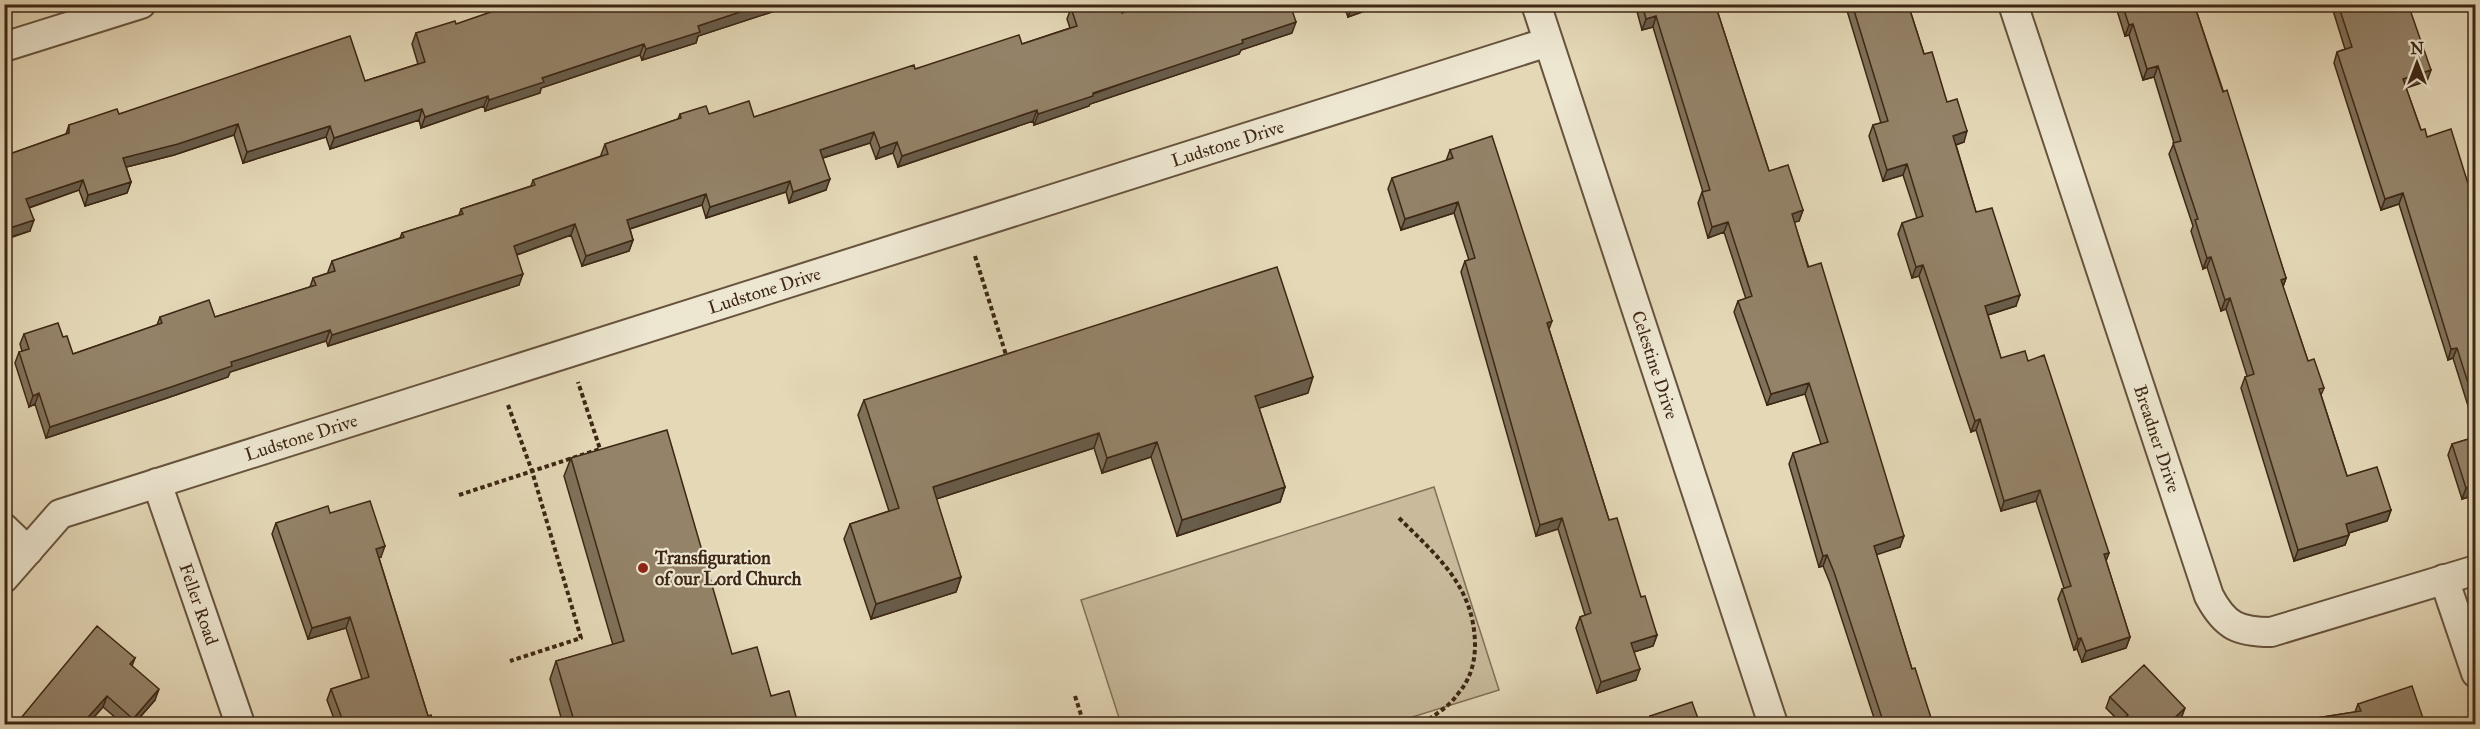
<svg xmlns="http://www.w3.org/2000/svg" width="2480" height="729" font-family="'IM FELL Great Primer',serif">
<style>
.pitch{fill:#c8ba9b;stroke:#827058;stroke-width:1.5}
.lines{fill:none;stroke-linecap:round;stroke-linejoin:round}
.street-casing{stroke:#67533d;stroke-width:32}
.path{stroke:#3d2714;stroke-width:4;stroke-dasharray:4.5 3;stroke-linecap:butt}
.street{stroke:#ede6d0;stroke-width:28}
.wall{fill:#7f715a;stroke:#3d2714;stroke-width:1.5}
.shaded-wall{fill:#685c4a;stroke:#3d2714;stroke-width:1.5}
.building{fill:#948369;stroke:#3d2714;stroke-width:1.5}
.poi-dot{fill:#8f2418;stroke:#ede6d0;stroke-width:2}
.labels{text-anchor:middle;stroke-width:4.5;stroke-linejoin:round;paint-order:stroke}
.street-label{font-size:18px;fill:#3d2714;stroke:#ede6d0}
.poi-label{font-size:18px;font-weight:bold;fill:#3d2714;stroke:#ede6d0;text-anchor:start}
</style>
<rect width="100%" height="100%" fill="#e4d8b7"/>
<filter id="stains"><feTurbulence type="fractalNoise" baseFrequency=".00333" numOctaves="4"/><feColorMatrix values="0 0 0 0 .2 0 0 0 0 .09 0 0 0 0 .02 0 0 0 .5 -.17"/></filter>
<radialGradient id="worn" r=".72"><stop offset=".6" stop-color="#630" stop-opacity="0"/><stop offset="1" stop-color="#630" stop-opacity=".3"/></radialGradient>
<path class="pitch" d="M 1434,487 L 1499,690 L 1390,724 L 1121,724 L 1081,600 Z"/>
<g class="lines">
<g class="street-casing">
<g id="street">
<path id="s1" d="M 1536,4 L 1773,724"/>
<path id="s2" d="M 2013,4 L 2209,596 C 2225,626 2238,632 2271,632 L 2476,570"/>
<path d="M 4,47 L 141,4"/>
<path id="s3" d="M 157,483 L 240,724"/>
<path d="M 4,528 L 28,551"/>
<path id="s4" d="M 4,578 L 60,514 L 1548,42"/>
<path d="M 2444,579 L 2476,673"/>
</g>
</g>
<path class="path" d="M 975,256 L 1007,358
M 508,405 L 532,471 L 581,638 L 510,661
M 459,495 L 600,449 L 578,382
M 1399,518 C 1437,556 1474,586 1475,644 C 1475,664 1470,680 1457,695 C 1449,707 1433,716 1422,724
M 1075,696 L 1084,724"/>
<use href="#street" class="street"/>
</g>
<path class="wall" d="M 1343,4 L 1384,4 L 1348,17 Z
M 1635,4 L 1725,4 L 1716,7 L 1769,171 L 1803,210 L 1799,221 L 1794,222 L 1900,547 L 1876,554 L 1912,669 L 1933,724 L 1876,724 L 1830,583 L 1823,566 L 1819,567 L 1789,464 L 1793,453 L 1821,444 L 1805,394 L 1767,405 L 1734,312 L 1738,301 L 1746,299 L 1724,232 L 1708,238 L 1698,203 L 1702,192 L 1703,192 L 1653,27 L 1642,30 Z
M 1845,4 L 1908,4 L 1924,54 L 1947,102 L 1964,142 L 1956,145 L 1976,212 L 2016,306 L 1988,315 L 2001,358 L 2028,361 L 2106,561 L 2130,637 L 2126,648 L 2082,662 L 2077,649 L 2074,650 L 2058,599 L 2062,589 L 2064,588 L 2036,501 L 2001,511 L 1976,430 L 1971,432 L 1919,276 L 1912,278 L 1898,234 L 1902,223 L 1917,218 L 1903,175 L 1883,181 L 1869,136 L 1873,125 L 1881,123 Z
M 2115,4 L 2194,4 L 2286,278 L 2283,287 L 2308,361 L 2324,388 L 2321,395 L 2347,476 L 2391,510 L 2387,521 L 2349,533 L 2345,545 L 2294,561 L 2241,388 L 2245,377 L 2247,376 L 2226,309 L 2221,311 L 2207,267 L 2203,269 L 2191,231 L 2193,226 L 2169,154 L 2174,143 L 2154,77 L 2143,80 L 2129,35 L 2125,36 Z
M 2331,4 L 2408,4 L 2427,81 L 2406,88 L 2421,130 L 2427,137 L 2475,231 L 2473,232 L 2475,239 L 2475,428 L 2453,358 L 2448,360 L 2399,204 L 2381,210 L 2334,63 L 2337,52 L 2345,49 Z
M 1071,8 L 1122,13 L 1292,33 L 1241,50 L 1239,54 L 1090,104 L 1089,106 L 1034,125 L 1033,121 L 898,167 L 893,153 L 876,159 L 870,143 L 823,158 L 826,190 L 789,203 L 786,192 L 706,218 L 702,205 L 630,229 L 633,240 L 629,251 L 582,266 L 571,235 L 517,255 L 519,285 L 328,346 L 326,341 L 230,372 L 228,377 L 167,398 L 46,438 L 35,404 L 29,407 L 15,363 L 19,352 L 22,351 L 20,344 L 24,334 L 63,337 L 73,354 L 157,325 L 160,317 L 215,317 L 310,287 L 313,278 L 328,273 L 328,272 L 332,261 L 400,238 L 402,233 L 459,215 L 461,209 L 531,186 L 533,180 L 601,156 L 601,155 L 605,144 L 678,119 L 680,114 L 709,114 L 754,117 L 915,69 L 1022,44 L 1070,28 L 1067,19 Z
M 781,9 L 698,36 L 696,43 L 642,60 L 640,55 L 541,88 L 540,93 L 485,111 L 484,106 L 421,128 L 419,120 L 330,149 L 326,137 L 243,163 L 234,135 L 174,155 L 126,167 L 131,182 L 127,193 L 85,206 L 79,190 L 29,208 L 30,231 L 7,239 L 9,246 L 4,258 L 4,156 L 66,134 L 69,125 L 119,114 L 365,81 L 418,64 L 412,44 L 416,33 L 456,24 Z
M 1450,150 L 1549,329 L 1609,520 L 1657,635 L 1653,646 L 1634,652 L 1636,680 L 1597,693 L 1576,628 L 1580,617 L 1585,615 L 1558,529 L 1536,536 L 1461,272 L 1465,261 L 1469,260 L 1454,213 L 1401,230 L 1388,189 L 1392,178 L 1446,161 Z
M 1308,393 L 1259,408 L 1285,487 L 1280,502 L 1177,536 L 1151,457 L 1102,473 L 1094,448 L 936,499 L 961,577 L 956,592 L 871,619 L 844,539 L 850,524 L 889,511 L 858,415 L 864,400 Z
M 2475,437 L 2475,495 L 2462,499 L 2448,455 L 2452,444 Z
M 571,458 L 732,654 L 798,724 L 563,724 L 550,679 L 556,661 L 613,645 L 564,476 Z
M 330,513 L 381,557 L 379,558 L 428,716 L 434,724 L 336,724 L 327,700 L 331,689 L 362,679 L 346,628 L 308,639 L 272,534 L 276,523 Z
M 135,658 L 132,666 L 155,700 L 134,724 L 123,724 L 103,707 L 16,724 Z
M 2110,697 L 2181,719 L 2120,722 L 2106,708 Z
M 2358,704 L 2425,724 L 2308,724 L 2310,719 L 2355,712 Z
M 1650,716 L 1700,724 L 1647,724 Z"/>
<path class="shaded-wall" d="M 764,4 L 782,4 L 781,9 L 698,36 L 696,43 L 642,60 L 646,49 L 698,26 Z
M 1356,4 L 1384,4 L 1348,17 L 1352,6 Z
M 1711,4 L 1725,4 L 1709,9 Z
M 1656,16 L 1653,27 L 1642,30 L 1646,19 Z
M 1296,22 L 1292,33 L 1241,50 L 1239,54 L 1090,104 L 1089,106 L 1034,125 L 1038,114 L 1242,40 Z
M 2133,24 L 2129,35 L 2125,36 L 2129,25 Z
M 644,44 L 640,55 L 541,88 L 540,93 L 485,111 L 489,100 L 542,78 Z
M 2158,66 L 2154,77 L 2143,80 L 2147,69 Z
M 2431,70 L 2427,81 L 2399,90 L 2403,79 Z
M 488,96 L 484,106 L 421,128 L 425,117 Z
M 422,109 L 419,120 L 330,149 L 334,138 Z
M 1037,110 L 1033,121 L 898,167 L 902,156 Z
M 238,124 L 234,135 L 174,155 L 119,169 L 123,158 Z
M 330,126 L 326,137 L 243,163 L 247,152 Z
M 1967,131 L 1964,142 L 1949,147 L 1953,136 Z
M 874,132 L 870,143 L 816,160 L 820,150 Z
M 897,142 L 893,153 L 876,159 L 880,148 Z
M 1907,164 L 1903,175 L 1883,181 L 1887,170 Z
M 830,179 L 826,190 L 789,203 L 793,192 Z
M 83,180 L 79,190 L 22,210 L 26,199 Z
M 790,181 L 786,192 L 706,218 L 710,207 Z
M 131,182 L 127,193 L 85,206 L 88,195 Z
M 2403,193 L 2399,204 L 2381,210 L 2385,199 Z
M 706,194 L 702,205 L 623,231 L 627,220 Z
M 1458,202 L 1454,213 L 1401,230 L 1405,219 Z
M 1803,210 L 1799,221 L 1788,224 L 1792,214 Z
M 34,220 L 30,231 L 4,239 L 4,230 Z
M 2475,221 L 2475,231 L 2467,234 L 2471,223 Z
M 1728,222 L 1724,232 L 1708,238 L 1712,227 Z
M 575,224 L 571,235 L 510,257 L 514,246 Z
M 633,240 L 629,251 L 582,266 L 586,256 Z
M 9,246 L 5,257 L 4,258 L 4,248 Z
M 2211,257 L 2207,267 L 2203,269 L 2207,258 Z
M 1923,265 L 1919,276 L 1912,278 L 1916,267 Z
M 523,274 L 519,285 L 328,346 L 332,335 Z
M 2286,278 L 2282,289 L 2281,280 Z
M 2020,295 L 2016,306 L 1981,317 L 1985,306 Z
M 2230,298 L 2226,309 L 2221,311 L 2225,300 Z
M 1552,321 L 1548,332 L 1547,323 Z
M 330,330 L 326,341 L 230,372 L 228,377 L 167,398 L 46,438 L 50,427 L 231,362 Z
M 2457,348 L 2453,358 L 2448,360 L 2451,349 Z
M 1313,377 L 1308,393 L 1250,411 L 1255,396 Z
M 1809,383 L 1805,394 L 1767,405 L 1771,394 Z
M 39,393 L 35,404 L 29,407 L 33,396 Z
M 1980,419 L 1976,430 L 1971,432 L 1975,421 Z
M 1099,433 L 1094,448 L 927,502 L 933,487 Z
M 1157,442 L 1151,457 L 1102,473 L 1107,458 Z
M 2475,485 L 2475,495 L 2462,499 L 2466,488 Z
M 1285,487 L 1280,502 L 1177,536 L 1182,520 Z
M 2040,490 L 2036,501 L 2001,511 L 2004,501 Z
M 2391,510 L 2387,521 L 2342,535 L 2346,524 Z
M 1562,518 L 1558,529 L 1536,536 L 1540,525 Z
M 2349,535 L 2345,545 L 2294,561 L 2298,550 Z
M 1904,536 L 1900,547 L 1870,557 L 1874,546 Z
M 385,546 L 381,557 L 372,560 L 376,549 Z
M 2109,553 L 2105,564 L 2104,554 Z
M 1827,555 L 1823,566 L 1819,567 L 1823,556 Z
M 961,577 L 956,592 L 871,619 L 876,604 Z
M 350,617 L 346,628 L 308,639 L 312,628 Z
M 1657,635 L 1653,646 L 1627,654 L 1631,643 Z
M 2130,637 L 2126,648 L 2082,662 L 2086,651 Z
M 2081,638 L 2077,649 L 2074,650 L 2078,639 Z
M 1640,669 L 1636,680 L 1597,693 L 1601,682 Z
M 159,689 L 155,700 L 134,724 L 131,724 L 133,719 Z
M 107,696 L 103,707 L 88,724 L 82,724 Z
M 2185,708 L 2181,719 L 2175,724 L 2168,724 Z"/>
<path class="building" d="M 514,4 L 764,4 L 698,26 L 700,32 L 646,49 L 644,44 L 542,78 L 544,82 L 489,100 L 488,96 L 425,117 L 422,109 L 334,138 L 330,126 L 247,152 L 238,124 L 178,144 L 123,158 L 131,182 L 88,195 L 83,180 L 26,199 L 34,220 L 4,230 L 4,156 L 69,133 L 69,125 L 117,109 L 119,114 L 350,36 L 365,81 L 425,62 L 416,33 L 455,21 L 456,24 Z
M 1083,4 L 1119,4 L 1122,13 L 1146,4 L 1290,4 L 1296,22 L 1242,40 L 1243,43 L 1093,93 L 1093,96 L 1038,114 L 1037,110 L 902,156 L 897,142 L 880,148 L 874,132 L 820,150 L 830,179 L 793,192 L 790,181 L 710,207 L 706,194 L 627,220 L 633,240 L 586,256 L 575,224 L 514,246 L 523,274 L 332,335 L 330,330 L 231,362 L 232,366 L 171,387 L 50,427 L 39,393 L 33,396 L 19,352 L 29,349 L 24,334 L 58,323 L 63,337 L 67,336 L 73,354 L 162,323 L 160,317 L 209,300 L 215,317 L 316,285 L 313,278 L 335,271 L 332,261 L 404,237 L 402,233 L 463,214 L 461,209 L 535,185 L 533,180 L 608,154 L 605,144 L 681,118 L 680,114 L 706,106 L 709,114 L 749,101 L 754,117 L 914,65 L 915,69 L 1019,35 L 1022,44 L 1077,26 L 1071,8 Z
M 1642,4 L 1715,4 L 1769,171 L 1788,165 L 1803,210 L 1792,214 L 1808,267 L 1821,263 L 1904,536 L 1874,546 L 1912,669 L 1915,668 L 1933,724 L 1884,724 L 1834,572 L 1827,555 L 1823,556 L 1793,453 L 1828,442 L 1809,383 L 1771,394 L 1738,301 L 1752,296 L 1728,222 L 1712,227 L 1702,192 L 1710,190 L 1656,16 L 1646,19 Z
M 1852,4 L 1908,4 L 1924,54 L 1932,52 L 1947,102 L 1957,99 L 1967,131 L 1953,136 L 1976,212 L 1992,208 L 2020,295 L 1985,306 L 2001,358 L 2025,351 L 2028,361 L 2044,355 L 2109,553 L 2104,554 L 2130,637 L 2086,651 L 2081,638 L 2078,639 L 2062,589 L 2071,586 L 2040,490 L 2004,501 L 1980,419 L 1975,421 L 1923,265 L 1916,267 L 1902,223 L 1923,216 L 1907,164 L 1887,170 L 1873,125 L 1888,121 Z
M 2122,4 L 2194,4 L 2223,92 L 2227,90 L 2286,278 L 2281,280 L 2308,361 L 2314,359 L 2324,388 L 2319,389 L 2347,476 L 2377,467 L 2391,510 L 2346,524 L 2349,535 L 2298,550 L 2245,377 L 2254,374 L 2230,298 L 2225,300 L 2211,257 L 2207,258 L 2195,220 L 2198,219 L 2173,143 L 2181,141 L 2158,66 L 2147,69 L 2133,24 L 2129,25 Z
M 2338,4 L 2408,4 L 2431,70 L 2403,79 L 2421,130 L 2425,129 L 2427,137 L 2451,129 L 2475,206 L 2475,221 L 2471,223 L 2475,239 L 2475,405 L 2457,348 L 2451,349 L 2403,193 L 2385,199 L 2337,52 L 2352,47 Z
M 1492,136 L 1552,321 L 1547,323 L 1609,520 L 1617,518 L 1641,597 L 1645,596 L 1657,635 L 1631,643 L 1640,669 L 1601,682 L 1580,617 L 1591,613 L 1562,518 L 1540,525 L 1465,261 L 1475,258 L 1458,202 L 1405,219 L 1392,178 L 1453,158 L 1450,150 Z
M 4,232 L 9,246 L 4,248 Z
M 1277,267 L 1313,377 L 1255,396 L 1285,487 L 1182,520 L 1157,442 L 1107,458 L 1099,433 L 933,487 L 961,577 L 876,604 L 850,524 L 899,508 L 864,400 Z
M 667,430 L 732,654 L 757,647 L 771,696 L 789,691 L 798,724 L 575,724 L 556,661 L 624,641 L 571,458 Z
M 2475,437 L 2475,485 L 2466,488 L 2452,444 Z
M 370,501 L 385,546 L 376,549 L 428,716 L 431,715 L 434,724 L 344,724 L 331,689 L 369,677 L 350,617 L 312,628 L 276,523 L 328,506 L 330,513 Z
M 97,626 L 135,658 L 130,664 L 159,689 L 133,719 L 107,696 L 82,724 L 16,724 Z
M 2144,665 L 2185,708 L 2168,724 L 2118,724 L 2128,715 L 2110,697 Z
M 2412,686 L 2425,724 L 2311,724 L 2310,719 L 2361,711 L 2358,704 Z
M 1692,702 L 1700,724 L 1653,724 L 1650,716 Z
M 2199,721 L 2215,724 L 2198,724 Z"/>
<circle class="poi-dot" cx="643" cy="568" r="6"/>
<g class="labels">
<g class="street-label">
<text dy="6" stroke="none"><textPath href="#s4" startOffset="1310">Ludstone Drive</textPath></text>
<text dy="6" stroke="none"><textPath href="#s4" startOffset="824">Ludstone Drive</textPath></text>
<text dy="6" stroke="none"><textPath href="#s1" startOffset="380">Celestine Drive</textPath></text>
<text dy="6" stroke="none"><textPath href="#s4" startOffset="338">Ludstone Drive</textPath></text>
<text dy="6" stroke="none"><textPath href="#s2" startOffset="458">Breadner Drive</textPath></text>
<text dy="6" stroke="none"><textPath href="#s3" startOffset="128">Feller Road</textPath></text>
</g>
<g class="poi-label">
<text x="655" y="564">Transfiguration<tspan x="655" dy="21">of our Lord Church</tspan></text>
</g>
</g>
<rect width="2480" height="729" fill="none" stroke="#e4d8b7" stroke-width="24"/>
<rect x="6" y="6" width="2468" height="717" fill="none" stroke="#3d2714" stroke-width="3"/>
<rect x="12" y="12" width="2456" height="705" fill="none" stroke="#3d2714" stroke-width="1.5"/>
<g transform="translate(2417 63)" stroke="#ede6d0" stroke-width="4.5" paint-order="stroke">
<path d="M0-4.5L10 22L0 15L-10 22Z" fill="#3d2714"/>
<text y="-9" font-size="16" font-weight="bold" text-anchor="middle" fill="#3d2714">N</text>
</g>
<rect width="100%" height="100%" filter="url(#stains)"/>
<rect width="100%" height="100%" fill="url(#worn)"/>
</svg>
